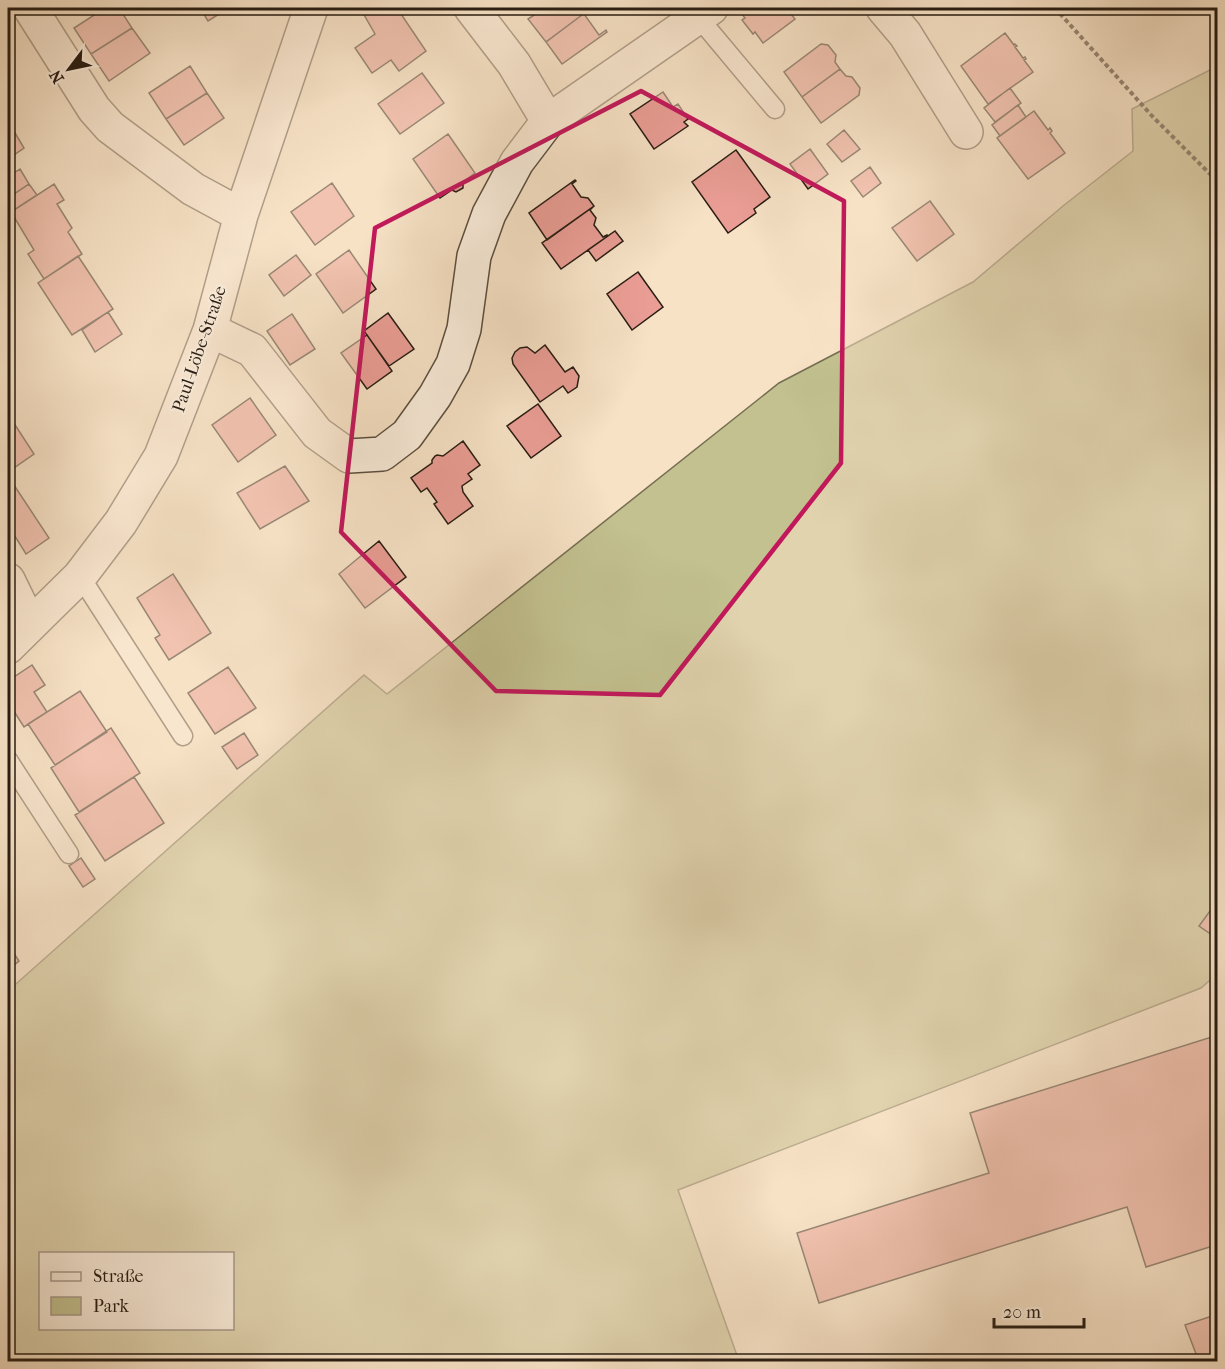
<svg xmlns="http://www.w3.org/2000/svg" width="1225" height="1369" font-family="'IM FELL French Canon',serif">
<style>
.green{fill:#c3c190;stroke:#756e51;stroke-width:1.5;fill-rule:evenodd}
.building{fill:#ea9d95;stroke:#271c12;stroke-width:1.5}
.lines{fill:none;stroke-linecap:round;stroke-linejoin:round}
.service-casing{stroke:#5b4e3f;stroke-width:21}
.minor-casing{stroke:#5b4e3f;stroke-width:36}
.path{stroke:#271c12;stroke-width:4;stroke-dasharray:4.5 3;stroke-linecap:butt}
.service{stroke:#faecda;stroke-width:18}
.minor{stroke:#faecda;stroke-width:33}
.marked{fill:none;stroke:#c2185b;stroke-width:4.5;stroke-linejoin:round}
.labels{text-anchor:middle;stroke-width:4.5;stroke-linejoin:round;paint-order:stroke}
.street-label{font-size:18px;fill:#271c12;stroke:#faecda}
</style>
<rect width="100%" height="100%" fill="#f7e2c6"/>
<filter id="stains"><feTurbulence type="fractalNoise" baseFrequency=".00333" numOctaves="4"/><feColorMatrix values="0 0 0 0 .2 0 0 0 0 .09 0 0 0 0 .02 0 0 0 .5 -.17"/></filter>
<radialGradient id="worn" r=".72"><stop offset=".6" stop-color="#630" stop-opacity="0"/><stop offset="1" stop-color="#630" stop-opacity=".3"/></radialGradient>
<path class="green" d="M 1212,69 L 1217,69 L 1217,974 L 1201,988 L 678,1190 L 739,1361 L 8,1361 L 8,991 L 364,675 L 387,694 L 779,383 L 973,282 L 1063,206 L 1133,151 L 1132,109 ZM 40,1254 L 232,1254 L 232,1328 L 40,1328 Z"/>
<path class="building" d="M 105,8 L 119,8 L 132,28 L 91,54 L 74,28 Z
M 200,8 L 229,8 L 208,21 Z
M 370,8 L 397,8 L 426,51 L 399,71 L 391,60 L 372,73 L 355,48 L 375,34 L 363,13 Z
M 545,8 L 579,8 L 583,13 L 590,9 L 546,42 L 528,19 Z
M 737,8 L 786,8 L 795,19 L 763,43 L 755,32 L 753,34 L 742,20 L 745,18 Z
M 590,9 L 584,14 L 599,35 L 606,30 L 607,32 L 562,64 L 546,42 Z
M 132,28 L 150,53 L 109,81 L 91,54 Z
M 1005,33 L 1014,45 L 1015,44 L 1017,46 L 1015,47 L 1023,58 L 1025,57 L 1026,59 L 1024,60 L 1033,72 L 988,104 L 961,66 Z
M 821,44 L 828,45 L 836,55 L 835,62 L 840,69 L 802,97 L 784,72 Z
M 190,66 L 207,93 L 166,119 L 149,93 Z
M 840,69 L 846,76 L 852,77 L 860,88 L 859,95 L 821,123 L 802,97 Z
M 422,73 L 444,103 L 400,134 L 378,104 Z
M 1010,88 L 1021,103 L 995,122 L 984,108 Z
M 663,92 L 673,107 L 678,104 L 688,119 L 684,122 L 688,126 L 654,149 L 630,114 Z
M 207,93 L 224,118 L 184,145 L 166,119 Z
M 1018,105 L 1026,117 L 1000,136 L 992,125 Z
M 1034,111 L 1048,130 L 1050,128 L 1052,131 L 1050,133 L 1065,153 L 1028,179 L 997,138 Z
M 8,121 L 24,148 L 8,159 Z
M 844,130 L 860,149 L 842,162 L 827,144 Z
M 448,134 L 475,173 L 463,182 L 463,188 L 456,192 L 452,190 L 440,198 L 413,159 Z
M 810,149 L 828,174 L 808,189 L 790,164 Z
M 736,150 L 770,197 L 754,209 L 756,213 L 728,233 L 692,182 Z
M 870,167 L 881,183 L 863,197 L 851,181 Z
M 20,169 L 29,184 L 8,198 L 8,177 Z
M 575,180 L 576,181 L 572,184 L 581,197 L 588,198 L 594,206 L 547,240 L 529,213 Z
M 332,183 L 354,216 L 315,245 L 291,212 Z
M 29,184 L 37,195 L 11,212 L 8,208 L 8,198 Z
M 54,184 L 64,200 L 57,204 L 72,228 L 68,232 L 82,254 L 44,279 L 28,254 L 34,250 L 11,212 Z
M 930,201 L 954,234 L 917,261 L 892,228 Z
M 594,206 L 590,210 L 596,218 L 594,225 L 603,237 L 607,235 L 608,236 L 561,269 L 542,243 Z
M 615,231 L 623,241 L 596,261 L 588,250 Z
M 349,250 L 376,289 L 343,313 L 316,274 Z
M 296,255 L 311,275 L 284,296 L 269,275 Z
M 78,256 L 113,309 L 72,335 L 38,283 Z
M 638,272 L 663,307 L 632,330 L 607,294 Z
M 108,312 L 122,334 L 95,352 L 82,330 Z
M 388,313 L 414,349 L 389,366 L 364,331 Z
M 292,314 L 315,349 L 290,365 L 267,331 Z
M 367,335 L 392,371 L 367,389 L 341,353 Z
M 545,345 L 565,372 L 573,367 L 579,376 L 577,387 L 568,393 L 563,386 L 540,402 L 513,364 L 512,358 L 515,352 L 520,348 L 527,347 L 535,353 Z
M 250,398 L 276,435 L 238,462 L 212,425 Z
M 538,404 L 561,436 L 531,458 L 507,426 Z
M 8,414 L 34,454 L 8,472 Z
M 463,441 L 480,465 L 468,474 L 472,479 L 462,486 L 463,492 L 473,506 L 448,524 L 434,504 L 437,502 L 427,488 L 421,492 L 411,478 L 432,463 L 432,460 L 435,456 L 437,455 L 443,456 Z
M 285,466 L 309,501 L 260,529 L 237,493 Z
M 8,476 L 49,538 L 26,554 L 8,525 Z
M 379,541 L 406,577 L 365,608 L 339,574 Z
M 173,574 L 211,633 L 169,660 L 155,638 L 160,635 L 137,598 Z
M 32,665 L 45,685 L 34,692 L 47,712 L 24,727 L 8,702 L 8,681 Z
M 228,667 L 256,708 L 215,734 L 188,693 Z
M 80,691 L 107,732 L 55,765 L 28,724 Z
M 111,728 L 140,773 L 79,812 L 51,768 Z
M 244,733 L 258,755 L 237,769 L 222,747 Z
M 134,777 L 164,823 L 105,861 L 75,815 Z
M 81,858 L 95,879 L 83,887 L 69,866 Z
M 1218,900 L 1218,939 L 1199,926 Z
M 8,944 L 19,961 L 8,970 Z
M 1218,1035 L 1218,1251 L 1216,1245 L 1146,1267 L 1127,1207 L 819,1303 L 797,1233 L 989,1173 L 970,1113 Z
M 1218,1314 L 1218,1362 L 1192,1362 L 1198,1359 L 1185,1325 Z"/>
<g class="lines">
<g class="service-casing">
<path id="service" d="M 698,17 L 775,109
M 80,576 L 183,736
M 8,760 L 69,854"/>
</g>
<g class="minor-casing">
<path id="minor" d="M 30,8 L 94,109 L 110,127 L 193,189 L 241,215
M 471,8 L 514,64 L 548,121
M 883,8 L 905,34 L 966,132
M 210,330 L 252,350 L 317,433 L 349,456 L 382,454 L 407,435 L 435,396 L 453,364 L 464,329 L 474,256 L 489,214 L 517,162 L 548,121 L 711,8
M 8,580 L 30,625
M 8,647 L 80,576 L 121,522 L 161,456 L 210,330 L 241,215 L 311,8"/>
</g>
<path class="path" d="M 1055,8 L 1153,117 L 1218,182"/>
<use href="#service" class="service"/>
<use href="#minor" class="minor"/>
</g>
<path d="M0 0H1225V1369H0ZM 641,91 L 844,201 L 841,463 L 660,695 L 496,691 L 341,532 L 375,228 Z" fill="#f7e2c6" fill-opacity=".55" fill-rule="evenodd"/>
<path class="marked" d="M 641,91 L 844,201 L 841,463 L 660,695 L 496,691 L 341,532 L 375,228 Z"/>
<g class="labels">
<g class="street-label">
<text transform="translate(199 349) rotate(-71)" y="6">Paul-Löbe-Straße</text>
</g>
</g>
<rect width="1225" height="1369" fill="none" stroke="#f7e2c6" stroke-width="30"/>
<rect x="9" y="9" width="1207" height="1351" fill="none" stroke="#271c12" stroke-width="3"/>
<rect x="15" y="15" width="1195" height="1339" fill="none" stroke="#271c12" stroke-width="1.5"/>
<rect x="39" y="1252" width="195" height="78" fill="#faecda" stroke="#a6998a" stroke-width="1.5"/>
<rect x="51" y="1272" width="30" height="9" fill="#faecda" stroke="#a6998a" stroke-width="1.5"/>
<text x="93" y="1282" font-size="18" fill="#271c12">Straße</text>
<rect x="51" y="1297" width="30" height="18" fill="#c3c190" stroke="#a6998a" stroke-width="1.5"/>
<text x="93" y="1312" font-size="18" fill="#271c12">Park</text>
<g transform="translate(69 69) rotate(238)" stroke="#faecda" stroke-width="4.5" paint-order="stroke">
<path d="M0-4.5L10 22L0 15L-10 22Z" fill="#271c12"/>
<text y="-9" font-size="16" font-weight="bold" text-anchor="middle" fill="#271c12">N</text>
</g>
<path d="M994 1318v9h90v-9" fill="none" stroke="#271c12" stroke-width="3"/>
<text x="1003" y="1318" font-size="18" fill="#271c12" stroke="#faecda" stroke-width="4.5" paint-order="stroke">20 m</text>
<rect width="100%" height="100%" filter="url(#stains)"/>
<rect width="100%" height="100%" fill="url(#worn)"/>
</svg>
